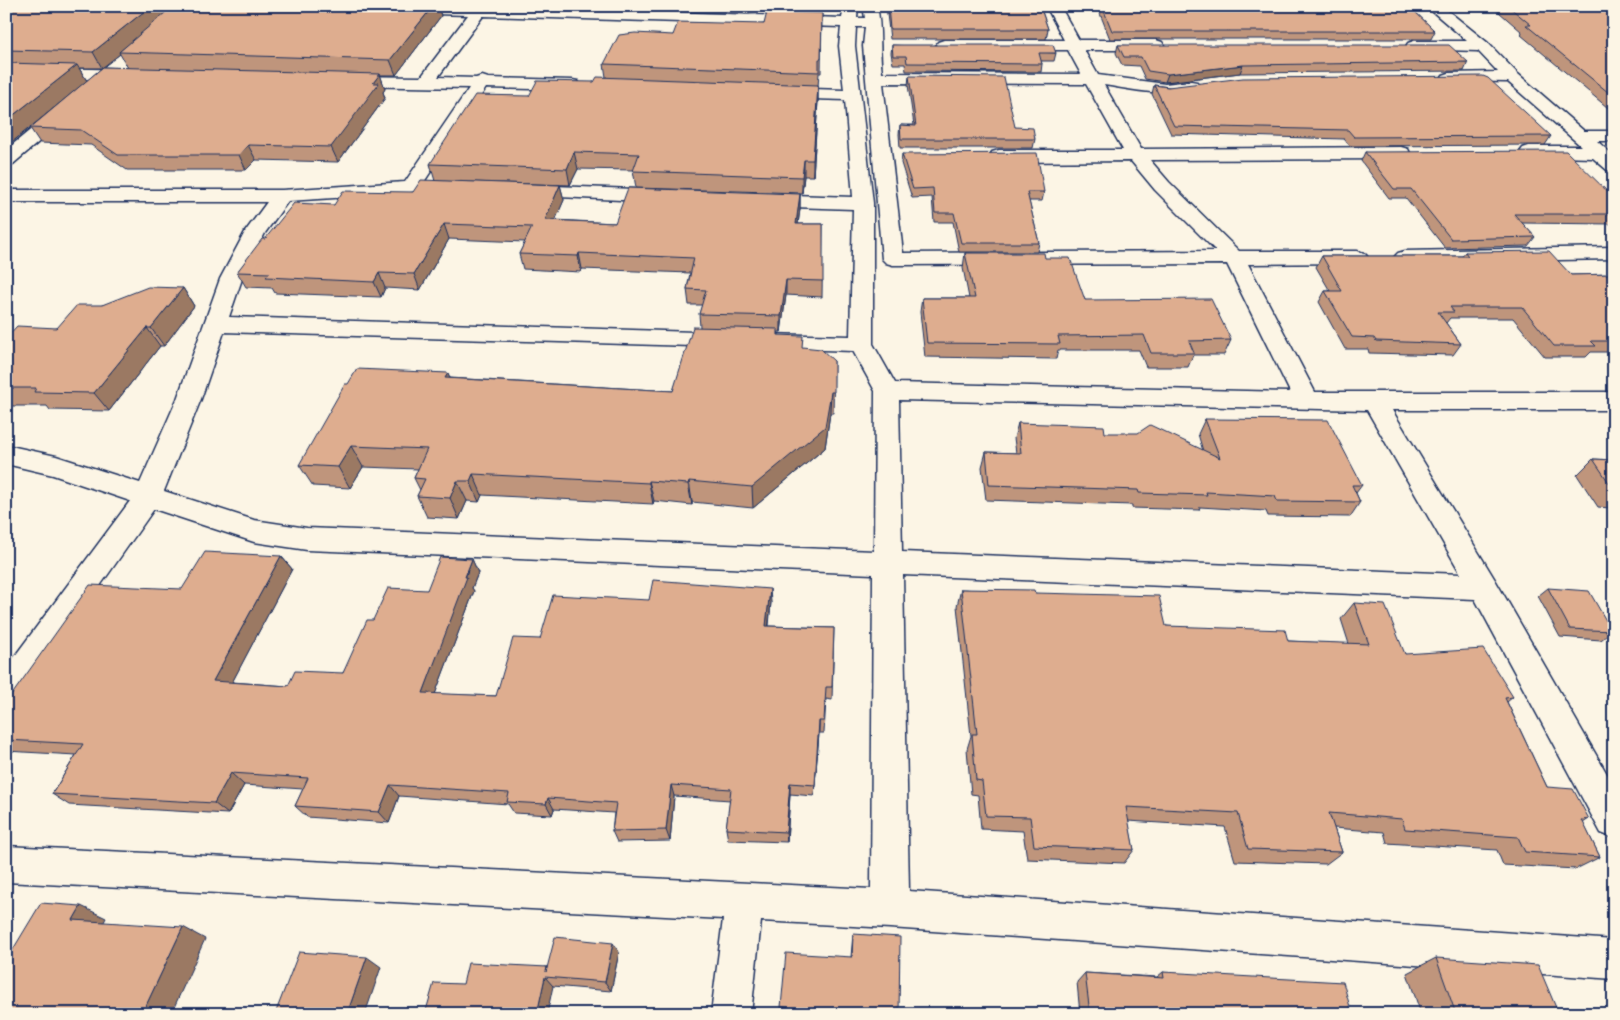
<svg xmlns="http://www.w3.org/2000/svg" width="1620" height="1020" font-family="Kalam,sans-serif">
<style>
.lines{fill:none;stroke-linecap:round;stroke-linejoin:round}
.street-casing{stroke:#1b2f5e;stroke-width:3}
.street{fill:#fcf5e5;fill-rule:evenodd}
.wall{fill:#bf957b;stroke:#1b2f5e;fill-rule:evenodd}
.shaded-wall{fill:#9b7964;stroke:#1b2f5e}
.building{fill:#dead8f;stroke:#1b2f5e}
</style>
<rect width="100%" height="100%" fill="#fcf5e5"/>
<filter id="ink" filterUnits="userSpaceOnUse"><feTurbulence type="fractalNoise" baseFrequency=".02" numOctaves="2"/><feDisplacementMap in="SourceGraphic" scale="10" xChannelSelector="R" yChannelSelector="G"/><feConvolveMatrix kernelMatrix="1 2 1 2 8 2 1 2 1" color-interpolation-filters="sRGB"/></filter>
<g filter="url(#ink)">
<g class="lines">
<g class="street-casing">
<path id="street" d="M 397,6 L 490,6 L 842,18 L 844,6 L 858,6 L 857,18 L 865,18 L 863,6 L 877,6 C 882,28 879,51 882,73 L 1081,74 L 1068,50 L 944,50 L 938,48 L 936,45 L 938,42 L 944,40 L 1064,40 L 1046,6 L 1060,6 L 1079,40 L 1156,40 L 1162,42 L 1164,45 L 1162,48 L 1156,50 L 1084,50 L 1098,75 L 1165,84 L 1191,81 L 1197,82 L 1199,86 L 1197,90 C 1166,97 1135,90 1104,85 L 1141,149 L 1401,147 L 1408,149 L 1410,153 L 1408,157 L 1401,159 L 1150,160 L 1169,182 L 1239,251 L 1357,251 L 1364,253 L 1368,257 L 1364,261 L 1357,263 L 1248,264 L 1315,392 L 1614,392 L 1614,410 L 1392,410 L 1494,578 L 1614,786 L 1614,838 L 1601,833 L 1475,599 L 903,575 L 909,891 L 1614,940 L 1614,979 L 890,928 L 761,921 L 751,1014 L 711,1014 L 723,919 L 6,882 L 6,846 L 871,889 L 873,574 L 307,550 L 254,542 L 154,509 L 17,704 L 6,708 L 6,668 L 130,501 L 53,475 L 6,464 L 6,445 L 56,456 L 140,483 L 177,399 L 220,279 L 245,232 L 267,202 L 6,202 L 6,190 L 282,190 L 405,182 L 469,88 L 345,86 L 339,85 L 337,81 L 339,77 L 345,76 L 421,77 L 468,15 L 402,13 L 397,12 L 395,9 ZM 483,16 L 841,27 L 839,46 L 844,90 L 780,88 L 774,89 L 772,93 L 774,97 L 780,98 L 845,100 L 853,197 L 762,194 L 755,196 L 752,200 L 755,204 L 762,206 L 853,209 L 850,336 L 766,334 L 758,336 L 754,341 L 758,346 L 766,348 L 853,351 L 875,391 L 874,551 L 307,528 L 254,520 L 164,491 L 201,399 L 224,332 L 725,347 L 733,345 L 737,340 L 733,335 L 725,333 L 229,317 L 242,279 L 265,233 L 288,201 L 411,193 L 454,195 L 461,193 L 464,189 L 461,185 L 424,182 L 486,88 L 572,90 L 578,89 L 580,85 L 578,81 L 572,80 L 488,78 L 482,76 L 476,78 L 438,77 ZM 856,27 L 865,27 L 863,46 L 882,259 L 886,263 L 893,265 L 1227,264 L 1290,392 L 895,383 L 873,344 L 873,203 L 855,46 ZM 883,83 L 1086,84 L 1123,150 L 999,150 L 992,152 L 990,156 L 992,160 L 999,162 L 1131,161 L 1155,190 L 1216,251 L 903,253 ZM 899,400 L 1367,410 L 1461,574 L 902,552 Z
M 1426,6 L 1442,6 L 1488,43 L 1518,74 L 1584,131 L 1614,131 L 1614,141 L 1597,141 L 1614,156 L 1614,172 L 1607,170 L 1593,158 L 1523,156 L 1520,152 L 1523,148 L 1529,146 L 1581,146 L 1508,82 L 1443,81 L 1441,78 L 1443,75 L 1449,73 L 1498,72 L 1478,51 L 1408,49 L 1406,46 L 1408,43 L 1414,41 L 1467,41 Z
M 6,67 L 132,70 L 138,72 L 140,75 L 138,78 L 132,80 L 6,77 Z
M 63,107 L 69,108 L 72,112 L 69,116 L 13,164 L 6,166 L 6,150 L 57,108 Z
M 525,185 L 662,190 L 669,192 L 672,196 L 669,200 L 662,202 L 518,195 L 515,191 L 518,187 Z
M 1614,247 L 1614,259 L 1405,263 L 1398,261 L 1394,257 L 1398,253 L 1405,251 Z"/>
</g>
<use href="#street" class="street"/>
</g>
<path class="wall" d="M 6,6 L 438,6 L 441,16 L 396,75 L 380,75 L 385,89 L 383,92 L 385,98 L 338,162 L 256,160 L 246,170 L 127,170 L 91,145 L 40,143 L 30,128 L 102,68 L 79,68 L 87,81 L 6,147 ZM 120,54 L 128,68 L 103,67 Z
M 770,6 L 819,6 L 818,13 L 822,13 L 821,73 L 819,73 L 818,87 L 818,101 L 813,176 L 804,176 L 802,193 L 636,188 L 633,170 L 578,169 L 570,185 L 435,181 L 430,164 L 529,96 L 594,82 L 606,77 L 604,64 L 673,35 L 764,24 L 770,12 Z
M 886,6 L 1040,6 L 1048,29 L 1046,39 L 890,39 Z
M 1097,6 L 1409,6 L 1435,31 L 1431,39 L 1110,39 Z
M 1492,6 L 1603,6 L 1614,14 L 1614,113 L 1521,35 L 1522,32 Z
M 1608,6 L 1614,6 L 1614,10 Z
M 892,45 L 1056,53 L 1054,61 L 1041,61 L 1042,64 L 1041,72 L 906,71 L 905,64 L 893,64 L 891,53 Z
M 1118,45 L 1468,62 L 1464,71 L 1240,73 L 1165,82 L 1145,79 L 1139,66 L 1122,65 L 1116,53 Z
M 909,76 L 1015,127 L 1035,139 L 1033,148 L 900,148 L 899,134 L 900,125 L 914,125 L 908,85 Z
M 1154,85 L 1551,136 L 1545,145 L 1350,146 L 1344,139 L 1171,134 L 1152,94 Z
M 1365,152 L 1614,198 L 1614,224 L 1522,223 L 1535,237 L 1528,246 L 1445,248 L 1406,198 L 1389,198 L 1361,161 Z
M 902,154 L 1044,192 L 1042,201 L 1029,201 L 1039,243 L 1037,252 L 959,252 L 953,222 L 934,222 L 932,197 L 912,198 L 901,163 Z
M 560,185 L 564,200 L 555,220 L 615,223 L 800,194 L 800,209 L 798,224 L 823,224 L 822,297 L 786,295 L 781,332 L 778,332 L 779,335 L 803,348 L 834,361 L 833,413 L 830,413 L 825,448 L 753,508 L 692,502 L 692,505 L 654,501 L 653,504 L 482,495 L 479,502 L 467,501 L 459,519 L 427,517 L 417,496 L 420,490 L 414,478 L 418,469 L 363,467 L 350,488 L 313,486 L 299,465 L 448,373 L 450,378 L 673,391 L 700,327 L 699,314 L 702,305 L 689,305 L 687,289 L 690,273 L 582,269 L 581,272 L 523,269 L 519,254 L 525,242 L 449,239 L 420,290 L 385,288 L 381,297 L 275,293 L 272,288 L 246,287 L 237,272 L 265,239 L 334,205 L 413,192 Z
M 1465,252 L 1571,275 L 1614,274 L 1614,352 L 1591,352 L 1586,357 L 1545,357 L 1513,318 L 1450,318 L 1446,323 L 1461,344 L 1453,355 L 1369,353 L 1368,349 L 1345,349 L 1319,302 L 1325,291 L 1330,291 L 1316,267 L 1322,256 L 1462,256 Z
M 965,253 L 1045,258 L 1085,300 L 1231,340 L 1224,355 L 1193,355 L 1188,367 L 1146,367 L 1139,350 L 1058,350 L 1056,359 L 925,357 L 920,312 L 922,298 L 969,298 L 963,268 Z
M 183,288 L 194,306 L 164,346 L 160,346 L 109,411 L 50,410 L 47,406 L 6,406 L 6,338 L 57,328 L 102,305 Z
M 1205,419 L 1362,485 L 1356,493 L 1360,502 L 1350,517 L 1268,516 L 1266,511 L 1200,507 L 1199,510 L 1132,508 L 1132,505 L 986,500 L 982,467 L 986,452 L 1016,453 L 1014,438 L 1018,423 L 1105,433 L 1203,451 L 1198,434 Z
M 1593,459 L 1614,460 L 1614,512 L 1610,508 L 1598,507 L 1577,475 Z
M 281,556 L 292,569 L 232,682 L 288,686 L 343,673 L 373,620 L 427,590 L 472,559 L 478,573 L 472,588 L 474,591 L 435,694 L 496,696 L 540,639 L 649,600 L 771,602 L 769,626 L 834,628 L 832,700 L 826,699 L 824,733 L 819,733 L 814,796 L 790,794 L 787,842 L 728,840 L 726,829 L 730,800 L 674,796 L 670,841 L 617,842 L 612,831 L 614,813 L 554,809 L 552,815 L 514,813 L 508,804 L 399,796 L 389,823 L 307,817 L 295,806 L 303,789 L 244,785 L 228,814 L 69,805 L 52,794 L 76,755 L 6,751 L 6,703 L 182,589 Z
M 1548,588 L 1612,631 L 1601,640 L 1560,637 L 1538,596 Z
M 961,589 L 1035,593 L 1166,626 L 1288,641 L 1349,644 L 1341,619 L 1354,603 L 1405,654 L 1513,697 L 1507,702 L 1547,787 L 1589,819 L 1583,823 L 1600,857 L 1576,869 L 1503,865 L 1497,850 L 1387,843 L 1384,832 L 1334,828 L 1342,852 L 1326,864 L 1235,861 L 1225,827 L 1128,821 L 1134,850 L 1124,863 L 1027,859 L 1023,831 L 981,829 L 978,795 L 971,794 L 967,749 L 971,736 L 957,606 Z
M 1614,730 L 1614,745 L 1608,734 Z
M 853,934 L 899,1014 L 782,1014 L 781,1007 L 851,957 Z
M 619,952 L 611,991 L 553,986 L 463,984 Z
M 1436,958 L 1557,1010 L 1614,1014 L 1421,1014 L 1407,973 Z
M 1163,972 L 1352,1014 L 1080,1014 L 1077,982 L 1085,973 L 1157,977 Z"/>
<path class="shaded-wall" d="M 151,6 L 177,6 L 119,52 L 120,54 L 102,68 L 93,52 Z
M 433,6 L 438,6 L 441,16 L 396,75 L 390,60 Z
M 77,65 L 87,81 L 6,147 L 6,121 Z
M 1243,65 L 1240,73 L 1165,82 L 1168,74 Z
M 380,74 L 385,89 L 383,92 L 385,98 L 338,162 L 331,147 L 373,83 Z
M 818,85 L 818,101 L 813,176 L 813,160 Z
M 248,145 L 256,160 L 246,170 L 239,155 Z
M 574,152 L 578,169 L 570,185 L 567,169 Z
M 804,160 L 804,176 L 802,193 L 802,177 Z
M 560,185 L 564,200 L 549,235 L 545,220 Z
M 800,194 L 800,209 L 796,239 L 796,224 Z
M 444,224 L 449,239 L 420,290 L 414,274 Z
M 579,253 L 582,269 L 581,272 L 578,256 Z
M 379,273 L 385,288 L 381,297 L 374,282 Z
M 786,280 L 786,295 L 781,332 L 781,316 Z
M 183,288 L 194,306 L 164,346 L 151,328 Z
M 147,328 L 160,346 L 109,411 L 94,393 Z
M 448,373 L 456,394 L 445,378 Z
M 831,392 L 830,413 L 825,448 L 753,508 L 752,487 Z
M 351,446 L 363,467 L 350,488 L 338,467 Z
M 473,474 L 482,495 L 479,502 L 470,481 Z
M 457,481 L 467,501 L 459,519 L 450,498 Z
M 649,481 L 654,501 L 653,504 L 649,483 Z
M 689,481 L 692,502 L 692,505 L 688,484 Z
M 281,556 L 292,569 L 226,694 L 213,681 Z
M 472,559 L 478,573 L 472,588 L 474,591 L 431,705 L 423,693 Z
M 770,589 L 771,602 L 767,639 L 766,626 Z
M 819,721 L 819,733 L 814,796 L 815,785 Z
M 231,773 L 244,785 L 228,814 L 214,803 Z
M 790,783 L 790,794 L 787,842 L 786,832 Z
M 390,785 L 399,796 L 389,823 L 379,812 Z
M 671,785 L 674,796 L 670,841 L 666,830 Z
M 548,798 L 554,809 L 552,815 L 546,804 Z
M 81,906 L 106,918 L 98,933 L 73,920 Z
M 183,927 L 205,939 L 171,1014 L 142,1014 Z
M 613,943 L 619,952 L 611,991 L 605,982 Z
M 367,957 L 381,967 L 365,1014 L 347,1014 Z
M 545,977 L 553,986 L 547,1014 L 537,1014 Z"/>
<path class="building" d="M 6,6 L 151,6 L 93,52 L 6,50 Z
M 173,6 L 433,6 L 390,60 L 119,52 Z
M 888,6 L 1040,6 L 1048,29 L 890,29 Z
M 1102,6 L 1409,6 L 1435,31 L 1112,31 Z
M 1508,6 L 1603,6 L 1614,14 L 1614,97 L 1526,25 L 1531,25 Z
M 767,12 L 822,13 L 821,59 L 819,59 L 819,72 L 604,64 L 619,35 L 635,33 L 673,35 L 678,22 L 764,24 Z
M 892,45 L 1053,45 L 1056,53 L 1039,53 L 1042,64 L 907,63 L 906,56 L 893,56 Z
M 1118,45 L 1449,45 L 1468,62 L 1243,65 L 1168,74 L 1148,71 L 1141,57 L 1124,57 Z
M 6,63 L 77,65 L 6,121 Z
M 103,67 L 380,74 L 373,83 L 379,83 L 331,147 L 248,145 L 239,155 L 118,155 L 81,130 L 30,128 Z
M 909,76 L 1004,77 L 1015,127 L 1033,128 L 1035,139 L 901,139 L 900,125 L 916,126 Z
M 1483,76 L 1488,78 L 1551,136 L 1354,137 L 1348,130 L 1174,126 L 1154,85 L 1168,87 L 1243,78 Z
M 597,77 L 818,85 L 813,160 L 804,160 L 802,177 L 633,171 L 639,154 L 574,152 L 567,169 L 430,164 L 475,95 L 529,96 L 537,81 L 594,82 Z
M 1566,151 L 1614,198 L 1614,214 L 1514,214 L 1535,237 L 1451,239 L 1411,189 L 1394,189 L 1365,152 Z
M 1037,153 L 1044,192 L 1027,192 L 1039,243 L 961,243 L 954,213 L 935,213 L 933,188 L 913,189 L 902,154 Z
M 421,180 L 560,185 L 545,220 L 615,223 L 628,188 L 800,194 L 796,224 L 823,224 L 823,281 L 786,280 L 781,316 L 699,314 L 706,290 L 687,289 L 694,258 L 579,253 L 578,256 L 519,254 L 532,227 L 444,224 L 414,274 L 379,273 L 374,282 L 266,277 L 270,273 L 237,272 L 262,239 L 265,239 L 294,203 L 334,205 L 343,191 L 413,192 Z
M 1549,251 L 1571,275 L 1614,274 L 1614,341 L 1591,341 L 1596,346 L 1554,346 L 1522,307 L 1450,307 L 1454,312 L 1438,312 L 1461,344 L 1376,341 L 1374,338 L 1352,337 L 1325,291 L 1342,291 L 1322,256 L 1468,256 L 1465,252 Z
M 965,253 L 1044,253 L 1045,258 L 1070,258 L 1085,300 L 1211,299 L 1231,340 L 1189,341 L 1194,353 L 1151,353 L 1144,335 L 1058,336 L 1060,344 L 927,343 L 922,298 L 975,298 Z
M 148,287 L 183,288 L 151,328 L 147,328 L 94,393 L 34,392 L 36,388 L 6,388 L 6,338 L 17,326 L 57,328 L 77,305 L 102,305 Z
M 693,327 L 778,329 L 778,335 L 803,336 L 802,347 L 821,349 L 834,361 L 834,392 L 831,392 L 825,427 L 752,487 L 689,481 L 688,484 L 649,481 L 649,483 L 473,474 L 470,481 L 457,481 L 450,498 L 417,496 L 425,479 L 414,478 L 427,449 L 351,446 L 338,467 L 299,465 L 345,384 L 348,384 L 357,369 L 448,373 L 445,378 L 673,391 Z
M 1205,419 L 1328,420 L 1362,485 L 1352,485 L 1360,502 L 1277,501 L 1275,496 L 1206,492 L 1207,495 L 1139,493 L 1138,490 L 989,485 L 986,452 L 1021,453 L 1018,423 L 1104,426 L 1105,433 L 1138,433 L 1150,425 L 1220,458 Z
M 1593,459 L 1614,460 L 1614,490 Z
M 205,552 L 281,556 L 213,681 L 288,686 L 295,671 L 343,673 L 367,620 L 373,620 L 388,588 L 427,590 L 440,557 L 472,559 L 465,577 L 467,577 L 423,693 L 496,696 L 513,638 L 540,639 L 553,595 L 649,600 L 653,580 L 770,589 L 766,626 L 834,628 L 832,687 L 826,687 L 824,721 L 819,721 L 815,785 L 790,783 L 786,832 L 726,829 L 731,789 L 671,785 L 666,830 L 612,831 L 616,803 L 548,798 L 546,804 L 507,802 L 509,793 L 390,785 L 379,812 L 295,806 L 308,778 L 231,773 L 214,803 L 52,794 L 83,744 L 6,740 L 6,703 L 90,585 L 182,589 Z
M 1548,588 L 1589,591 L 1612,631 L 1570,629 Z
M 961,589 L 1034,590 L 1035,593 L 1159,596 L 1166,626 L 1285,630 L 1288,641 L 1369,644 L 1354,603 L 1385,605 L 1405,654 L 1483,649 L 1513,697 L 1505,698 L 1547,787 L 1573,789 L 1589,819 L 1582,820 L 1600,857 L 1525,852 L 1518,837 L 1405,829 L 1402,819 L 1329,813 L 1342,852 L 1248,849 L 1238,813 L 1126,807 L 1134,850 L 1034,846 L 1030,817 L 986,816 L 982,781 L 976,780 L 972,734 L 977,734 Z
M 41,903 L 81,906 L 73,920 L 183,927 L 142,1014 L 6,1014 L 6,961 Z
M 853,934 L 900,937 L 899,1014 L 877,1014 L 781,1007 L 786,953 L 852,957 Z
M 555,937 L 613,943 L 605,982 L 545,977 L 537,1014 L 425,1014 L 434,983 L 463,984 L 468,963 L 547,967 L 546,972 Z
M 299,952 L 367,957 L 347,1014 L 275,1014 Z
M 1436,958 L 1538,965 L 1557,1010 L 1614,1014 L 1456,1014 Z
M 1163,972 L 1343,982 L 1352,1014 L 1090,1014 L 1085,973 L 1164,978 Z"/>
</g>
<rect width="1620" height="1020" fill="none" stroke="#fcf5e5" stroke-width="25"/>
<rect x="12" y="12" width="1595" height="995" fill="none" stroke="#1b2f5e" stroke-width="2" filter="url(#ink)"/>
</svg>
